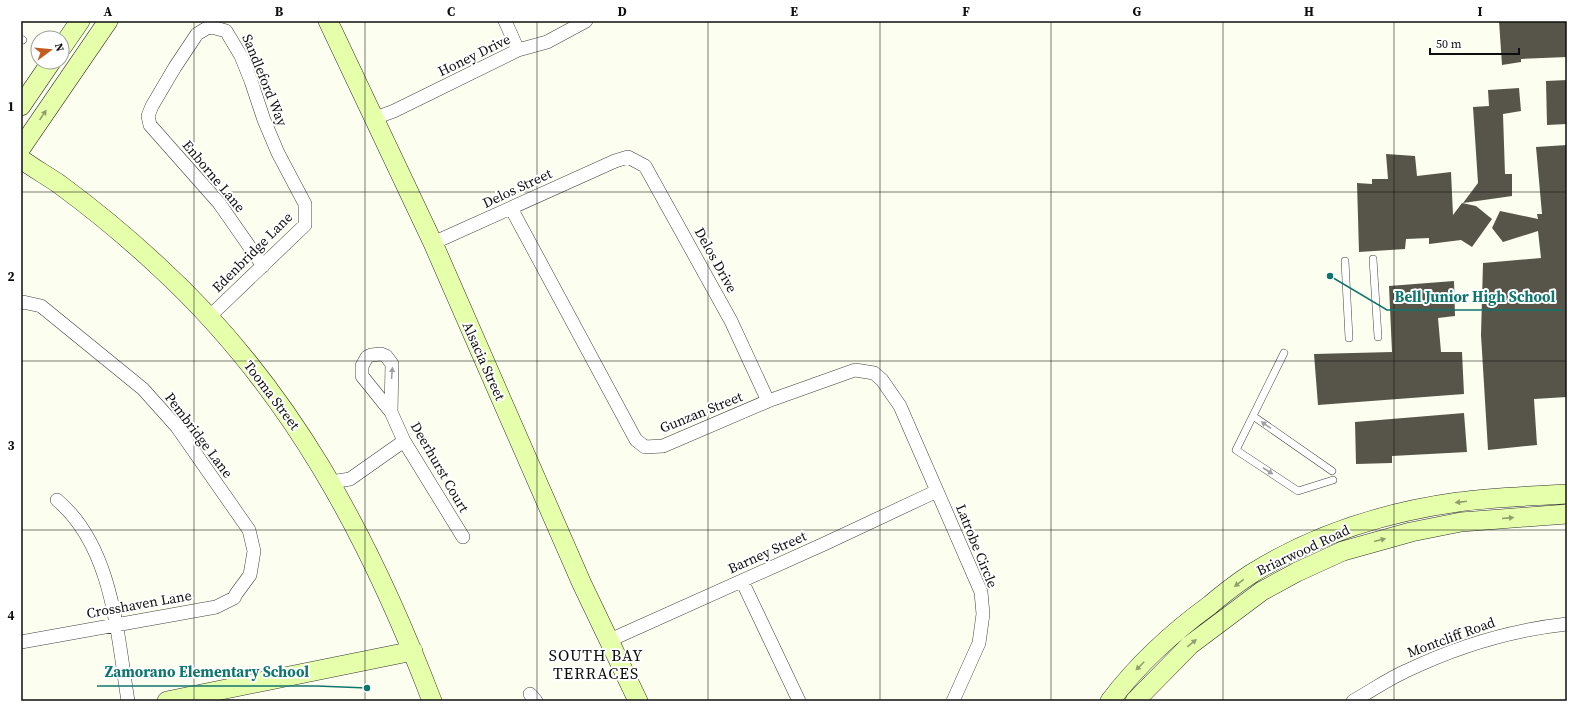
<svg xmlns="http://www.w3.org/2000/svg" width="1588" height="722" font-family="'Source Serif 4',serif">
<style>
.building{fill:#57554a}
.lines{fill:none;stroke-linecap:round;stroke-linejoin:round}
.lane-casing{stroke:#414141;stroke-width:8}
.street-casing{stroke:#414141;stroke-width:14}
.secondary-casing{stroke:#303030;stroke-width:20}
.lane{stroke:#fff;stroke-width:7}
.street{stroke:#fff;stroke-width:13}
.secondary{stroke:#e6ffaa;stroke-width:19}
.oneway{fill:#909f6c}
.oneway2{fill:#9f9f9f}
.grid{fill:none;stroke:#0e0e0e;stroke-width:1;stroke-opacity:0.55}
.labels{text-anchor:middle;stroke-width:4;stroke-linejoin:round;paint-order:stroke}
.street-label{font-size:14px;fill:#0e0e0e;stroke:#fff}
.quarter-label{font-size:16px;letter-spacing:1px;fill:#0e0e0e;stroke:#fff}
.leader{fill:none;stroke:#0f766e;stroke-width:1.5}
.callout-dot{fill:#0f766e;stroke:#fff;stroke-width:1.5}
.callout-label{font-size:15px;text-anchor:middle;font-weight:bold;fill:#0f766e;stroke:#fff;stroke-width:4;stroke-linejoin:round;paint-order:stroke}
.neatline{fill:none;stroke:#0e0e0e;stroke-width:1.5}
.grid-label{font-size:13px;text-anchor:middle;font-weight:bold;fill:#0e0e0e}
</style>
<rect width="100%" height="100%" fill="#fcffef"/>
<path class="building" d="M 1499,21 L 1567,21 L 1567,57 L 1521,59 L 1521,62 L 1502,65 Z
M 1567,80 L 1567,124 L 1547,125 L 1546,81 Z
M 1519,88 L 1521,111 L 1503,114 L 1505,174 L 1512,174 L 1512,196 L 1463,203 L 1478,183 L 1473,107 L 1489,106 L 1488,90 Z
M 1567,145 L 1567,397 L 1534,399 L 1537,445 L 1488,450 L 1481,335 L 1483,263 L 1541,258 L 1538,231 L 1503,242 L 1492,228 L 1500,211 L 1538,219 L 1537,214 L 1542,214 L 1536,147 Z
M 1386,154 L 1415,156 L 1417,176 L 1451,172 L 1453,215 L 1462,203 L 1476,206 L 1492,219 L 1472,247 L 1461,240 L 1429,244 L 1429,238 L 1406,239 L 1405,249 L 1359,252 L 1357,183 L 1372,184 L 1372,179 L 1388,179 Z
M 1454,281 L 1455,316 L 1438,318 L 1441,352 L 1462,352 L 1464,394 L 1318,405 L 1314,354 L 1392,352 L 1389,286 Z
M 1464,413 L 1467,452 L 1392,456 L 1392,463 L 1356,464 L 1355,422 Z"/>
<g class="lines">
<g class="lane-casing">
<path id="lane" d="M 21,39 L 23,40
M 1373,259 L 1378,337
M 1345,261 L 1349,338
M 1284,353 L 1236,450 L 1298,491 L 1333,480
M 1253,416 L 1332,471"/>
</g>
<g class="street-casing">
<path id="street" d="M 505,21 L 518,50
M 375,118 L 394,111 L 518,50 L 547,42 L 586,21
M 511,208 L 636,440 L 645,447 L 663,446 L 768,401 L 855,370 L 874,373 L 882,380 L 900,406 L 981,592 L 983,614 L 979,643 L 953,701
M 433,243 L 615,161 L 628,157 L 645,166 L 731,321 L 768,401
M 21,303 L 23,302 L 41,306 L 143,389 L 177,427 L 249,530 L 254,551 L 250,575 L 236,594 L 234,598 L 216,607 L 21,642
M 209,317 L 305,225 L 305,204 L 278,153 L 264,120 L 251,81 L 241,56 L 226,31 L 212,27 L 207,28 L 197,34 L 175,67 L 152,106 L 148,116 L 150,125 L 219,203 L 263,266
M 391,412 L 392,364 L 386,356 L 381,354 L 371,355 L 367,357 L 362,366 L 362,376 L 391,412 L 404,441 L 463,537
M 331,482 L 350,479 L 404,441
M 57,500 C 113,547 117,634 128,701
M 742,581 L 799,701
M 610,640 L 824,544 L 937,491
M 530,694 L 536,701
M 1353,701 C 1371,691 1388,679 1406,671 C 1458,646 1511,630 1567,624"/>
</g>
<g class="secondary-casing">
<path id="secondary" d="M 328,21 L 433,243 L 582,584 L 638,701
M 62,47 L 80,21
M 21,106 L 51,62
M 21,148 L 108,21
M 21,159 C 33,168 46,175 59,184 C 93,209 127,237 158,266 C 290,387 369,536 432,701
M 167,701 L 413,651
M 1110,701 C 1138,664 1173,632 1210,605 C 1223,594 1237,583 1251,574 C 1313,535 1386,512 1458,502 C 1494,497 1531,496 1567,494
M 1135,701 L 1190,645 L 1262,591 L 1297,572 L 1343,551 L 1411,532 L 1461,522 L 1567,514"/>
</g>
<use href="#lane" class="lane"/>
<use href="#street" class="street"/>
<use href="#secondary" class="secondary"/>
</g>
<defs><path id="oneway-solid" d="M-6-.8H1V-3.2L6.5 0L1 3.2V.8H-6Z"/></defs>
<g class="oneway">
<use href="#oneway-solid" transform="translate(43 115) rotate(-56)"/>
<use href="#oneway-solid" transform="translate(1461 502) rotate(173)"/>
<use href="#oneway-solid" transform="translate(1508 518) rotate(-5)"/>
<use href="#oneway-solid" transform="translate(1380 540) rotate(-14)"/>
<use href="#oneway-solid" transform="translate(1239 583) rotate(143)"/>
<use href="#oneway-solid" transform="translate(1192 643) rotate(-39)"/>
<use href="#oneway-solid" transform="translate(1140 666) rotate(135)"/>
</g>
<g class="oneway2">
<use href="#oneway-solid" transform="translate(392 373) rotate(-85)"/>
<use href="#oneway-solid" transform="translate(1266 425) rotate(-145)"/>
<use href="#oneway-solid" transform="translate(1268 471) rotate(33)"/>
</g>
<path class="grid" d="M 194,21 L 194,701M 365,21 L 365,701M 537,21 L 537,701M 708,21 L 708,701M 880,21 L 880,701M 1051,21 L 1051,701M 1223,21 L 1223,701M 1394,21 L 1394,701M 21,192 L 1567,192M 21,361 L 1567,361M 21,530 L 1567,530"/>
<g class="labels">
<g class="street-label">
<text transform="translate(474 55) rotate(-26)" y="5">Honey Drive</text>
<text transform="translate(265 80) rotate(68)" y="5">Sandleford Way</text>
<text transform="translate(214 176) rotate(50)" y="5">Enborne Lane</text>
<text transform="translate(517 188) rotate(-25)" y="5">Delos Street</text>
<text transform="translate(252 252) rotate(-45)" y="5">Edenbridge Lane</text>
<text transform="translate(716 260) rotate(61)" y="5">Delos Drive</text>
<text transform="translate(484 361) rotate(66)" y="5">Alsacia Street</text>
<text transform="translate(272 395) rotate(53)" y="5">Tooma Street</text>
<text transform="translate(701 412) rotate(-22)" y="5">Gunzan Street</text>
<text transform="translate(199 435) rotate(53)" y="5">Pembridge Lane</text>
<text transform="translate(440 467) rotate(60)" y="5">Deerhurst Court</text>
<text transform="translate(977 546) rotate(68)" y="5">Latrobe Circle</text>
<text transform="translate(1303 550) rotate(-25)" y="5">Briarwood Road</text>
<text transform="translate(767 552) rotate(-24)" y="5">Barney Street</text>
<text transform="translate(139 604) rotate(-10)" y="5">Crosshaven Lane</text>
<text transform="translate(1451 637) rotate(-20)" y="5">Montcliff Road</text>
</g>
<g class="quarter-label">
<text x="596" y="661">SOUTH BAY<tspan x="596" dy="18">TERRACES</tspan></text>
</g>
</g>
<path class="leader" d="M1330 276L1387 310H1564M367 688L317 686H97"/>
<g class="callout-dot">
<circle cx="1330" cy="276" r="4"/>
<circle cx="367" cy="688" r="4"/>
</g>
<g class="callout-label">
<text x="1475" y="302">Bell Junior High School</text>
<text x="207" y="677">Zamorano Elementary School</text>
</g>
<rect width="1588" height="722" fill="none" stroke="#ffffff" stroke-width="44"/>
<g transform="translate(50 50) rotate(74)"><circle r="19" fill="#ffffff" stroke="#9f9f9f"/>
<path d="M0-3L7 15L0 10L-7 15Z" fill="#c45b21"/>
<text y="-6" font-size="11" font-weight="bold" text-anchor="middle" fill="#0e0e0e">N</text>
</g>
<path d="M1430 48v6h89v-6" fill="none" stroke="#0e0e0e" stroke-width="2"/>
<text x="1436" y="48" font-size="12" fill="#0e0e0e" stroke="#ffffff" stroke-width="3" paint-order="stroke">50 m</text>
<rect x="22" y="22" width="1544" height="678" class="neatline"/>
<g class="grid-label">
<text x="108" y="16">A</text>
<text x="279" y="16">B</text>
<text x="451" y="16">C</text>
<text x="622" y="16">D</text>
<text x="794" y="16">E</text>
<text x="966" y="16">F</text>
<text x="1137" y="16">G</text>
<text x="1309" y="16">H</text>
<text x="1480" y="16">I</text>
<text x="11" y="111">1</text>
<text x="11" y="281">2</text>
<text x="11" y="450">3</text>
<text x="11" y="620">4</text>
</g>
</svg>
